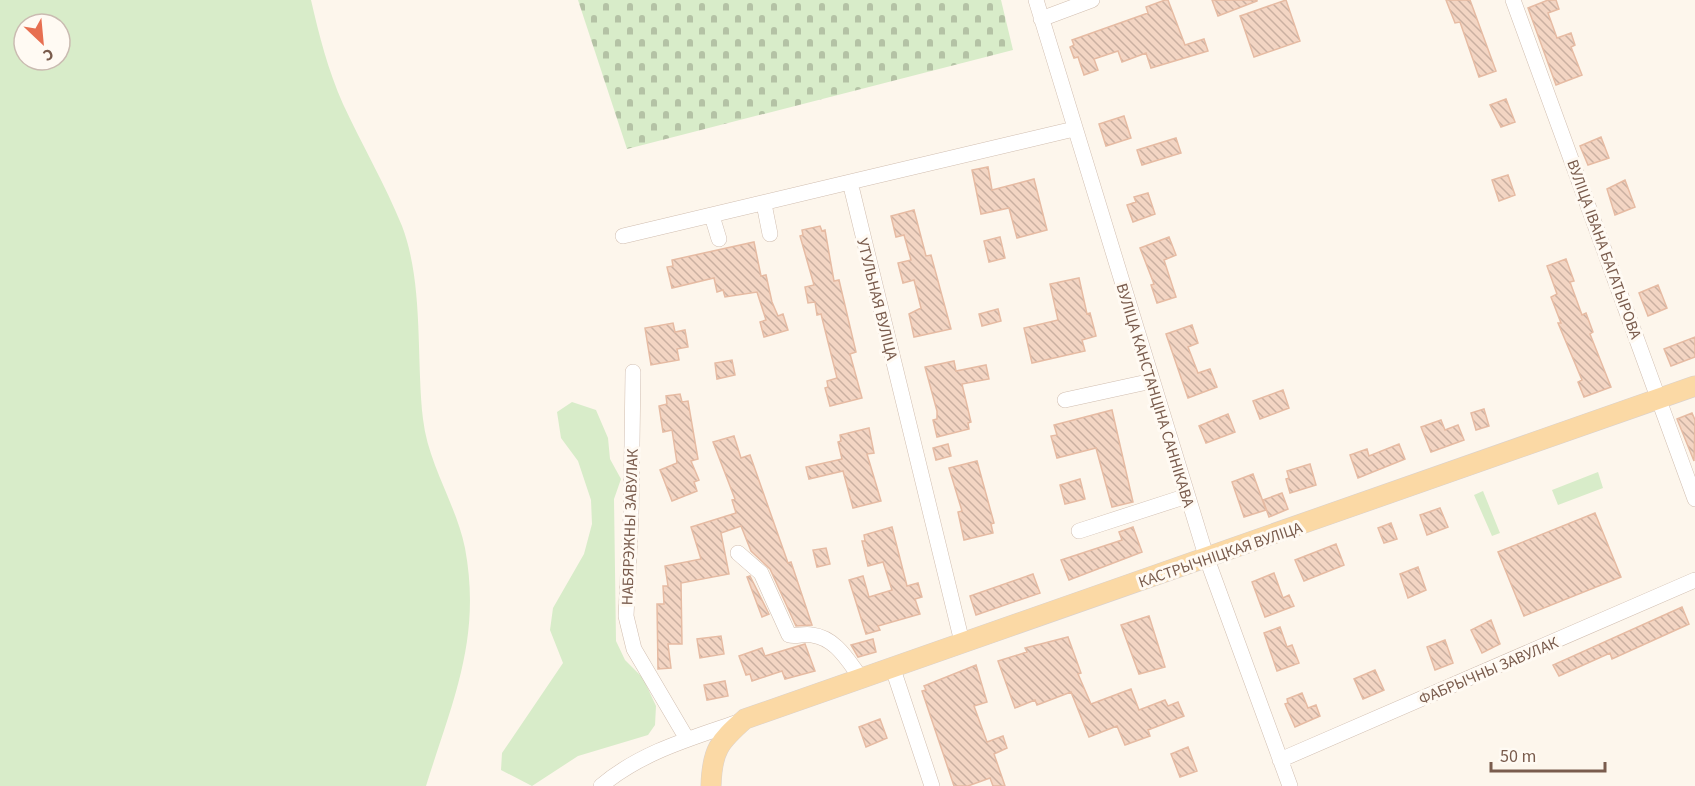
<svg xmlns="http://www.w3.org/2000/svg" width="1695" height="786" font-family="'Source Sans 3',sans-serif">
<style>
.grass{fill:#d8ecc9;fill-rule:evenodd}
.cemetery{fill:url(#cemetery-stones)}
.building{fill:url(#building-back-hatch);stroke:#e6bba3;stroke-width:1.5}
.lines{fill:none;stroke-linecap:round;stroke-linejoin:round}
.minor-casing{stroke:#d1beb0;stroke-width:16}
.major-casing{stroke:#dad1cd;stroke-width:21}
.minor{stroke:#fff;stroke-width:15}
.major{stroke:#fbd9a5;stroke-width:20}
.labels{text-anchor:middle;stroke-width:6;stroke-linejoin:round;paint-order:stroke}
.street-label{font-size:16px;fill:#7a5c4d;stroke:#fffaf3}
</style>
<defs>
<pattern id="cemetery-stones" width="16" height="16" patternUnits="userSpaceOnUse" patternTransform="scale(1.5)"><rect width="16" height="16" fill="#d8ecc9"/><path d="M2 7V4a2 2 0 0 1 4 0v3zM10 15v-3a2 2 0 0 1 4 0v3z" fill="#b4c2a5"/></pattern>
<pattern id="building-back-hatch" width="6" height="6" patternUnits="userSpaceOnUse" patternTransform="scale(1.5)"><rect width="6" height="6" fill="#f3d5c3"/><path d="M-1 5l2 2M0 0l6 6M5-1l2 2" fill="none" stroke="#cab0a1"/></pattern>
</defs>
<rect width="100%" height="100%" fill="#fdf6ec"/>
<path class="grass" d="M 0,0 L 311,0 C 319,35 328,70 343,104 C 362,145 385,184 402,226 C 424,284 416,358 423,419 C 428,464 456,504 465,548 C 482,639 452,702 426,786 L 0,786 ZM 24,24 L 60,24 L 60,60 L 24,60 Z
M 572,402 L 596,410 L 608,438 L 610,459 L 621,479 L 614,499 L 616,641 L 625,660 L 643,678 L 656,706 L 655,725 L 648,735 L 578,756 L 532,786 L 501,770 L 502,753 L 563,663 L 550,630 L 553,608 L 584,554 L 592,524 L 591,500 L 578,461 L 561,438 L 557,412 Z
M 1598,472 L 1603,488 L 1558,505 L 1552,490 Z
M 1483,491 L 1500,533 L 1492,536 L 1474,495 Z"/>
<path class="cemetery" d="M 578,0 L 1001,0 L 1013,50 L 627,149 Z"/>
<path class="building" d="M 1165,0 L 1168,0 L 1185,45 L 1204,39 L 1208,51 L 1151,68 L 1146,53 L 1122,62 L 1118,51 L 1094,59 L 1098,70 L 1084,75 L 1078,57 L 1074,58 L 1070,47 L 1074,45 L 1072,40 L 1148,13 L 1146,7 Z
M 1212,0 L 1257,0 L 1257,1 L 1218,16 Z
M 1286,0 L 1300,41 L 1254,57 L 1240,16 Z
M 1446,0 L 1470,0 L 1496,71 L 1479,77 L 1460,22 L 1455,23 Z
M 1548,0 L 1556,0 L 1559,9 L 1548,13 L 1557,38 L 1571,33 L 1575,45 L 1571,47 L 1582,75 L 1556,85 L 1528,8 Z
M 1506,99 L 1515,122 L 1501,127 L 1490,105 Z
M 1124,116 L 1131,138 L 1106,146 L 1099,124 Z
M 1601,137 L 1609,158 L 1588,165 L 1580,146 Z
M 1176,138 L 1181,153 L 1142,165 L 1137,150 Z
M 988,167 L 992,190 L 1034,179 L 1047,230 L 1017,238 L 1009,208 L 981,214 L 972,170 Z
M 1508,175 L 1515,195 L 1499,201 L 1492,180 Z
M 1625,180 L 1635,207 L 1615,215 L 1607,189 Z
M 1148,193 L 1155,214 L 1133,222 L 1127,205 L 1136,202 L 1134,197 Z
M 914,210 L 926,256 L 931,255 L 951,329 L 914,337 L 909,314 L 921,308 L 914,280 L 903,283 L 898,263 L 911,260 L 904,235 L 896,237 L 891,216 Z
M 820,226 L 822,231 L 825,230 L 834,281 L 839,280 L 856,352 L 850,354 L 862,398 L 830,406 L 825,388 L 828,387 L 827,381 L 837,378 L 821,314 L 817,315 L 815,302 L 808,303 L 805,287 L 814,285 L 800,236 L 803,235 L 802,230 Z
M 1000,237 L 1005,258 L 989,262 L 984,241 Z
M 1169,237 L 1176,255 L 1164,260 L 1176,297 L 1157,303 L 1151,285 L 1154,284 L 1140,248 Z
M 754,242 L 761,276 L 766,275 L 772,302 L 778,316 L 783,314 L 788,330 L 764,337 L 760,322 L 766,320 L 757,292 L 725,297 L 723,290 L 717,292 L 714,278 L 672,288 L 667,267 L 673,266 L 672,260 Z
M 1566,259 L 1574,281 L 1570,282 L 1582,315 L 1586,313 L 1593,332 L 1590,334 L 1611,387 L 1584,397 L 1578,382 L 1582,380 L 1558,323 L 1561,323 L 1551,297 L 1557,294 L 1547,266 Z
M 1079,278 L 1087,314 L 1090,313 L 1096,336 L 1082,340 L 1085,351 L 1032,363 L 1024,328 L 1058,320 L 1050,284 Z
M 1658,285 L 1667,308 L 1648,316 L 1639,293 Z
M 998,309 L 1001,321 L 982,326 L 979,314 Z
M 673,323 L 675,332 L 685,330 L 688,347 L 677,349 L 679,360 L 651,365 L 645,328 Z
M 1192,325 L 1198,343 L 1188,347 L 1198,373 L 1210,369 L 1217,387 L 1188,398 L 1166,334 Z
M 1695,337 L 1695,357 L 1671,366 L 1664,349 Z
M 732,360 L 735,375 L 717,379 L 715,363 Z
M 954,361 L 956,371 L 986,365 L 989,379 L 962,384 L 971,422 L 968,423 L 969,429 L 937,437 L 933,420 L 937,419 L 937,411 L 925,367 Z
M 1283,390 L 1289,408 L 1260,419 L 1253,401 Z
M 680,394 L 682,402 L 688,401 L 698,459 L 691,461 L 699,480 L 694,482 L 697,491 L 672,501 L 660,470 L 677,463 L 672,430 L 663,432 L 659,406 L 667,404 L 666,396 Z
M 1484,409 L 1489,426 L 1476,430 L 1471,413 Z
M 1112,410 L 1133,502 L 1112,507 L 1096,448 L 1057,458 L 1051,436 L 1057,435 L 1054,425 Z
M 1692,413 L 1695,420 L 1694,461 L 1677,419 Z
M 1228,414 L 1235,432 L 1206,443 L 1199,426 Z
M 1441,420 L 1445,430 L 1458,425 L 1464,440 L 1431,452 L 1421,427 Z
M 869,428 L 874,453 L 867,454 L 881,501 L 853,508 L 843,471 L 809,479 L 806,467 L 842,459 L 838,442 L 841,441 L 840,435 Z
M 734,436 L 741,458 L 750,455 L 788,563 L 791,562 L 812,625 L 796,626 L 770,569 L 751,551 L 741,526 L 721,533 L 729,574 L 681,583 L 682,644 L 668,644 L 671,668 L 658,669 L 657,604 L 664,604 L 663,586 L 668,586 L 665,566 L 701,559 L 691,527 L 736,513 L 732,500 L 735,499 L 713,442 Z
M 948,444 L 951,456 L 936,460 L 933,448 Z
M 1399,444 L 1405,459 L 1358,478 L 1350,455 L 1367,449 L 1369,456 Z
M 977,461 L 994,523 L 991,524 L 993,533 L 964,540 L 958,512 L 962,511 L 949,468 Z
M 1310,464 L 1316,485 L 1290,493 L 1286,479 L 1289,478 L 1287,471 Z
M 1253,474 L 1266,510 L 1244,517 L 1232,482 Z
M 1080,479 L 1085,499 L 1065,504 L 1060,485 Z
M 1282,493 L 1288,509 L 1269,517 L 1263,500 Z
M 1440,508 L 1448,527 L 1427,535 L 1420,515 Z
M 1595,513 L 1621,577 L 1524,616 L 1498,552 Z
M 1391,523 L 1397,539 L 1384,543 L 1378,528 Z
M 892,527 L 907,586 L 918,583 L 922,597 L 915,599 L 920,614 L 878,626 L 880,630 L 866,634 L 849,580 L 863,576 L 869,597 L 892,590 L 883,562 L 868,566 L 862,541 L 865,541 L 864,535 Z
M 1133,527 L 1142,552 L 1069,580 L 1061,560 L 1122,540 L 1119,532 Z
M 1336,544 L 1344,565 L 1304,581 L 1295,560 Z
M 826,548 L 830,564 L 817,567 L 813,550 Z
M 1418,567 L 1426,590 L 1408,598 L 1400,574 Z
M 1274,573 L 1283,598 L 1289,595 L 1294,606 L 1265,617 L 1252,582 Z
M 1033,574 L 1040,593 L 976,615 L 970,596 Z
M 750,576 L 769,614 L 762,617 L 747,577 Z
M 1682,607 L 1689,624 L 1612,659 L 1610,653 L 1559,676 L 1553,665 Z
M 1149,616 L 1165,667 L 1139,674 L 1121,625 Z
M 1491,620 L 1500,644 L 1482,653 L 1471,630 Z
M 1280,627 L 1287,647 L 1292,645 L 1299,663 L 1277,671 L 1264,633 Z
M 721,636 L 724,654 L 700,658 L 697,639 Z
M 1068,637 L 1081,673 L 1078,674 L 1091,704 L 1131,689 L 1139,710 L 1165,700 L 1168,706 L 1178,702 L 1184,716 L 1148,730 L 1150,736 L 1125,745 L 1117,726 L 1089,737 L 1071,692 L 1037,705 L 1035,700 L 1015,708 L 998,661 L 1027,652 L 1025,648 Z
M 873,639 L 876,652 L 858,657 L 851,645 Z
M 1445,640 L 1453,663 L 1435,670 L 1427,647 Z
M 805,644 L 815,671 L 785,679 L 782,671 L 752,681 L 750,674 L 746,675 L 739,656 L 762,648 L 765,656 Z
M 976,665 L 987,702 L 974,706 L 987,742 L 1003,736 L 1007,748 L 994,754 L 1005,786 L 993,786 L 990,778 L 968,786 L 954,786 L 922,691 L 926,690 L 924,686 Z
M 1375,670 L 1384,690 L 1363,699 L 1354,679 Z
M 725,681 L 728,696 L 707,700 L 704,685 Z
M 1302,693 L 1308,708 L 1316,705 L 1320,716 L 1295,727 L 1285,704 L 1288,703 L 1287,699 Z
M 880,719 L 887,738 L 866,747 L 859,727 Z
M 1188,747 L 1197,771 L 1180,777 L 1171,754 Z"/>
<g class="lines">
<g class="minor-casing">
<path id="minor" d="M 1036,0 L 1207,559 L 1290,786
M 1513,0 L 1695,499
M 1041,19 L 1092,0
M 850,182 L 1074,129
M 764,204 L 770,234
M 712,216 L 719,239
M 623,236 L 850,182 L 962,642
M 633,372 L 631,516 L 626,616 L 634,649 L 687,739
M 1065,400 L 1152,381
M 1079,531 L 1187,496
M 738,553 L 761,573 L 789,635 C 797,637 804,633 812,635 C 836,638 848,661 861,678
M 892,666 L 932,786
M 1280,760 L 1695,580
M 601,786 C 641,752 692,738 741,721"/>
</g>
<g class="major-casing">
<path id="major" d="M 711,786 C 712,750 719,742 745,719 L 1695,386"/>
</g>
<use href="#minor" class="minor"/>
<use href="#major" class="major"/>
</g>
<g class="labels">
<g class="street-label">
<text transform="translate(1605 249) rotate(70)" y="6">ВУЛІЦА ІВАНА БАГАТЫРОВА</text>
<text transform="translate(878 299) rotate(76)" y="6">УТУЛЬНАЯ ВУЛІЦА</text>
<text transform="translate(1156 395) rotate(73)" y="6">ВУЛІЦА КАНСТАНЦІНА САННІКАВА</text>
<text transform="translate(629 527) rotate(-88)" y="6">НАБЯРЭЖНЫ ЗАВУЛАК</text>
<text transform="translate(1220 554) rotate(-19)" y="6">КАСТРЫЧНІЦКАЯ ВУЛІЦА</text>
<text transform="translate(1488 670) rotate(-23)" y="6">ФАБРЫЧНЫ ЗАВУЛАК</text>
</g>
</g>
<g transform="translate(42 42) rotate(154)"><circle r="28" fill="#fffaf3" stroke="#cabbb1" stroke-width="1.5"/>
<path d="M0-4.5L10 22L0 15L-10 22Z" fill="#e76f51"/>
<text y="-9" font-size="16" font-weight="bold" text-anchor="middle" fill="#7a5c4d">С</text>
</g>
<path d="M1491 762v9h114v-9" fill="none" stroke="#7a5c4d" stroke-width="3"/>
<text x="1500" y="762" font-size="18" fill="#7a5c4d" stroke="#fffaf3" stroke-width="4.5" paint-order="stroke">50 m</text>
</svg>
